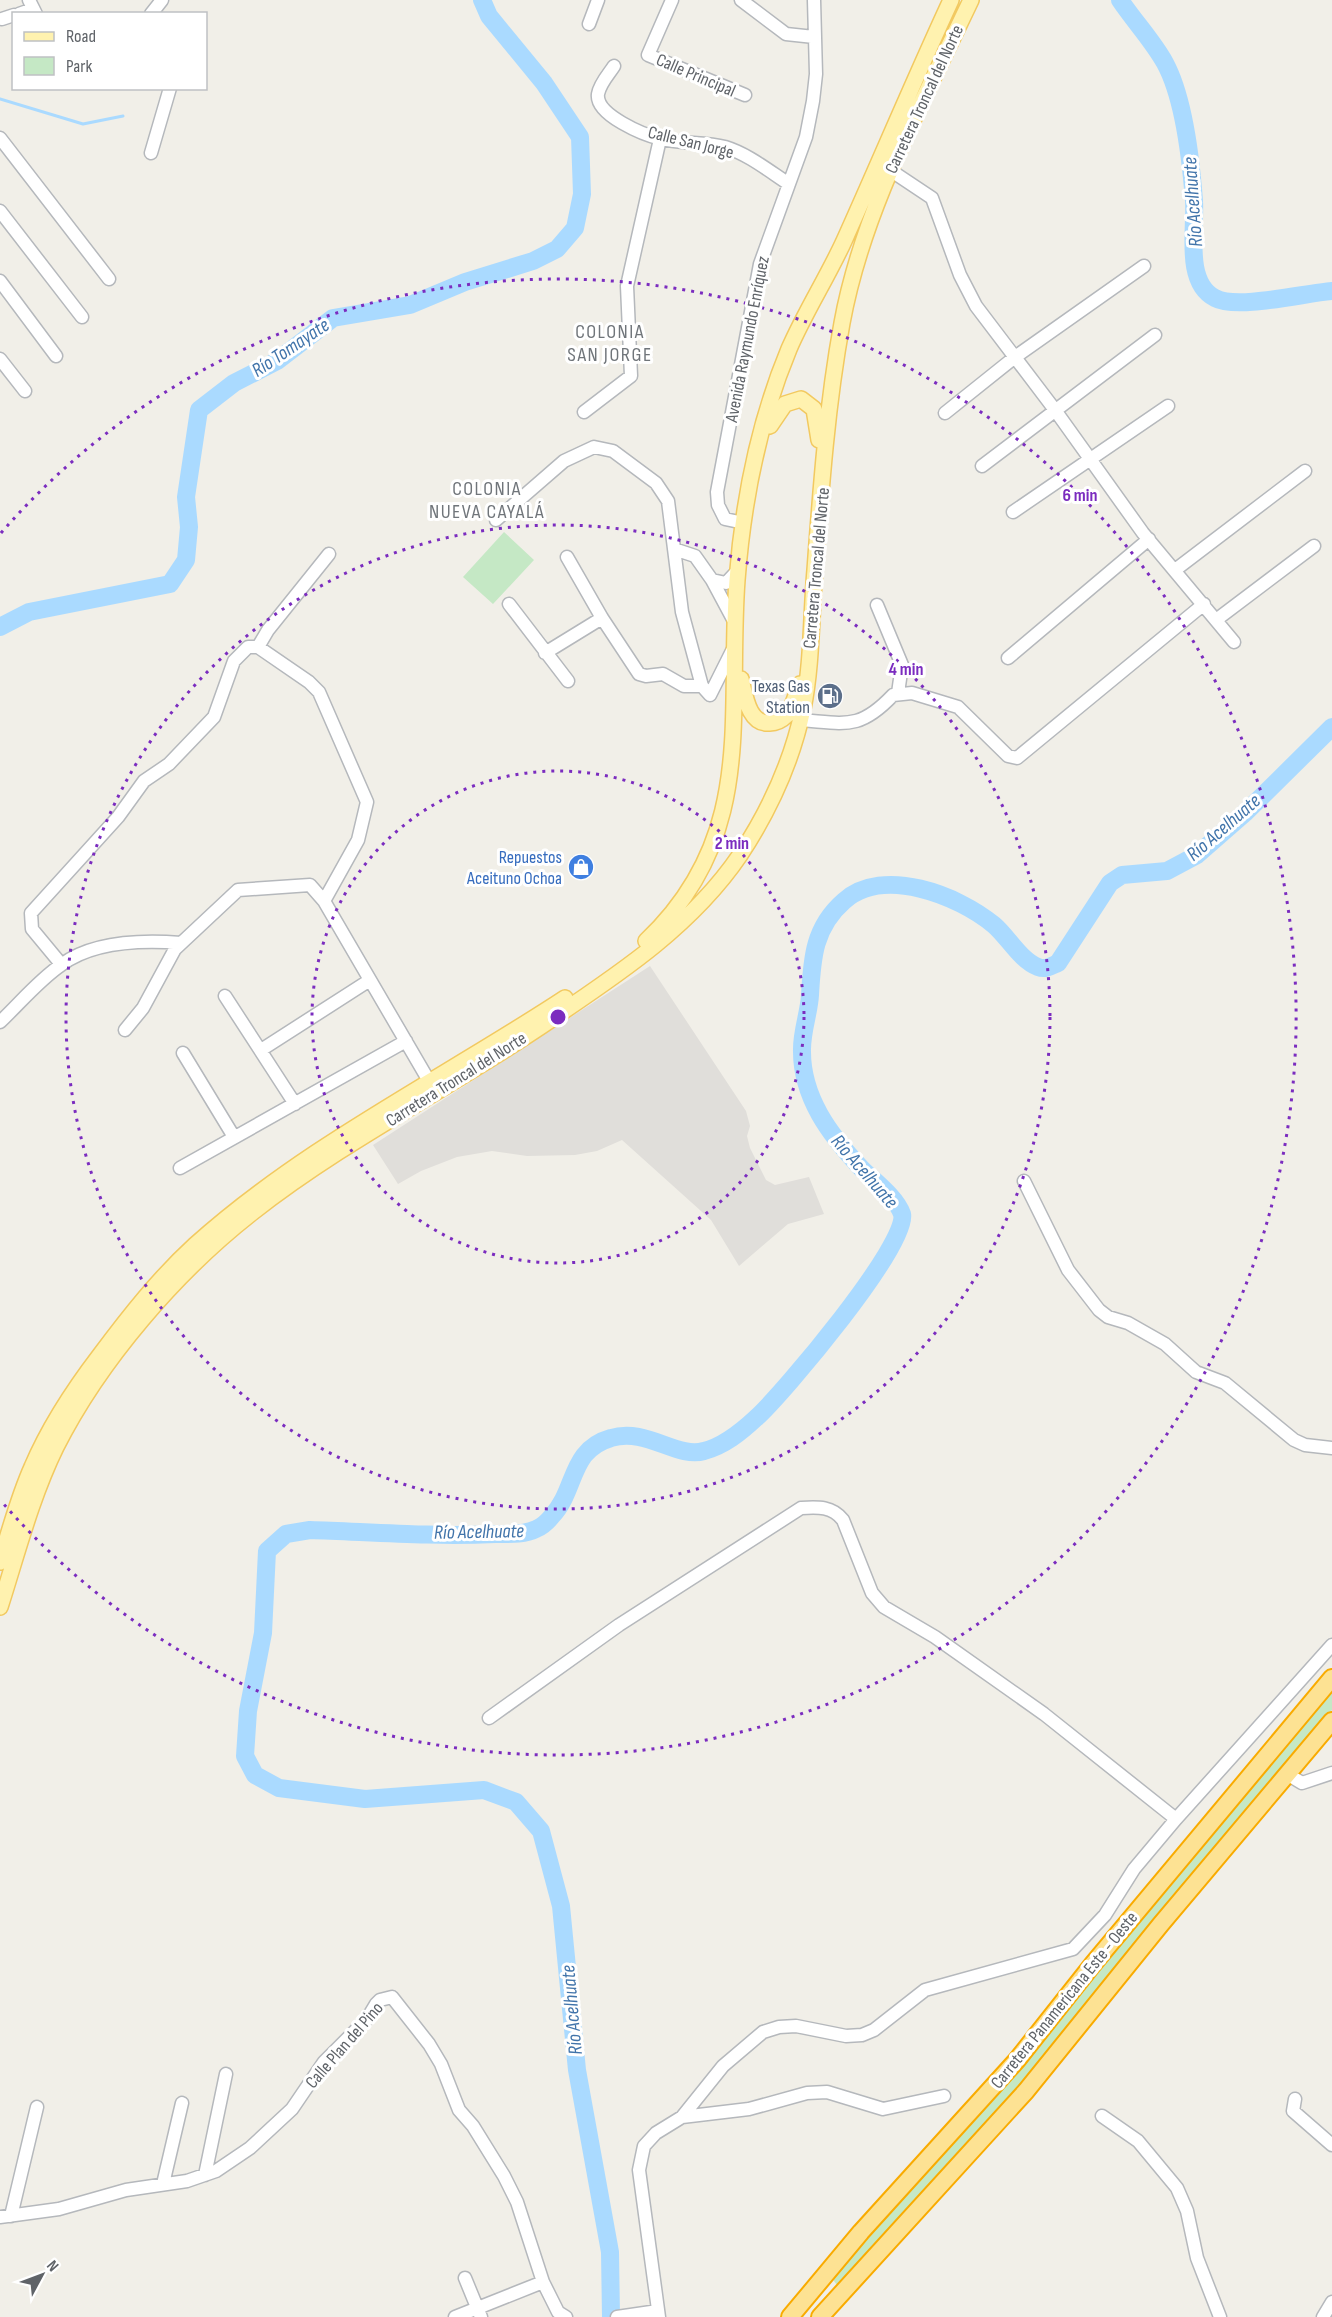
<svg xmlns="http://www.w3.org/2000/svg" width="1332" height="2317" font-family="'Sofia Sans Condensed',sans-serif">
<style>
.industrial{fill:#e0deda}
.green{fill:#c5e8c5}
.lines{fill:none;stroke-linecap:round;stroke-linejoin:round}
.stream{stroke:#aadaff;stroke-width:3}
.river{stroke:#aadaff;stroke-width:18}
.minor-casing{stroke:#b5b8bc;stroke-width:15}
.major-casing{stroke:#f2c960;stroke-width:18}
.highway-casing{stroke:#f9ab00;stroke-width:20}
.minor{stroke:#fff;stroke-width:12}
.major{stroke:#fff2af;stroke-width:15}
.highway{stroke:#fde293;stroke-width:16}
.ring{fill:none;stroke:#7b2cbf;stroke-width:3;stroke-dasharray:3 6}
.labels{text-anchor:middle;stroke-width:6;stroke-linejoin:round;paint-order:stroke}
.street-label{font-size:18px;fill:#5f6368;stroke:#fff}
.service-label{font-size:18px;fill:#4e5e75;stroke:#fff;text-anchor:end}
.shop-label{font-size:18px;fill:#366cbe;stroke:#fff;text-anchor:end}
.water-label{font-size:20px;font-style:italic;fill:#4174aa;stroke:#fff}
.neighbourhood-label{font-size:20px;letter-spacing:1.5px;fill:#70757a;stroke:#fff}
.centre{fill:#7b2cbf;stroke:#fff;stroke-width:3}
.ring-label{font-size:18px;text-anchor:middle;font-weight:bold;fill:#7b2cbf;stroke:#fff;stroke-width:6;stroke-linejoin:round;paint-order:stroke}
</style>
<rect width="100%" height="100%" fill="#f1efe8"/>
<path class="industrial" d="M 650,966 L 746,1111 L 750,1126 L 747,1136 L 750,1148 L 766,1180 L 775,1185 L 809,1177 L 824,1214 L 788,1224 L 739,1266 L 711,1220 L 622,1140 L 597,1151 L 575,1155 L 527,1156 L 492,1151 L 457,1157 L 421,1171 L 398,1184 L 373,1145 Z"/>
<path class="green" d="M 504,532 L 534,560 L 493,604 L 463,577 Z
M 1332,1686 L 1332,1710 L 1045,2061 L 842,2283 L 837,2285 L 831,2277 L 1090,1978 Z"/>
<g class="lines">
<path class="stream" d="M 0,99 L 83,124 L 123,116"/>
<path class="river" d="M 1120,0 C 1134,21 1153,41 1165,63 C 1184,98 1191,161 1194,201 C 1196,229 1184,282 1215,298 C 1237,310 1305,293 1332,291
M 0,627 L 29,612 L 170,584 L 186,560 L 189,527 L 186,497 L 199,410 L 234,383 L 277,361 L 333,318 L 410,305 L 465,282 L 533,261 L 557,249 L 575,228 L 582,194 L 580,137 L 544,83 L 489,16 L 482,0
M 611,2317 L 610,2252 L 577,2070 L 561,1906 L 541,1831 L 516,1802 L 484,1790 L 365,1799 L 279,1788 L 255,1775 L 245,1756 L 248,1711 L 263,1633 L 267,1551 L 286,1534 L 310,1530 C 371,1532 433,1537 495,1534 C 508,1534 524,1535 536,1529 C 541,1527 548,1521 552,1516 C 577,1489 569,1450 611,1438 C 646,1427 677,1459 704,1451 C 724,1446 741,1432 756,1418 C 782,1395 910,1243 902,1214 C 896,1197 874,1181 861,1168 C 830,1135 801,1097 802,1049 C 802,1030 809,1013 810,995 C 812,958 814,927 844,901 C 883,866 958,895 994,925 C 1008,937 1021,961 1038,967 C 1046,970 1051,966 1058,963 L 1110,883 L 1122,875 L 1167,871 L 1197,855 L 1245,813 L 1332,727"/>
<g class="minor-casing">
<path id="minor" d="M 29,0 L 36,14
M 672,0 L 648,55 L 745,95
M 741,0 L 786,34 L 814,37
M 19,14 L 33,9
M 151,14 L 162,0
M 2,19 L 14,15
M 589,24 L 598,0
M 614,66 C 609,74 600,83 598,94 C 595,115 644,135 661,139 C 682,144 705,142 725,147 C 748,154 769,171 789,184
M 0,138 L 109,279
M 151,153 L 170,88
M 890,170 L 932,198 L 960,275 L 976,306 L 1055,410 L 1143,533 L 1234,642
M 0,211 L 82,317
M 0,281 L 56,356
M 0,359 L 25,391
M 584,412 L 631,376 L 627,286 L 660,139
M 945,413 L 1015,357 L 1144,266
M 982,466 L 1155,335
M 1013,512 L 1168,406
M 496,520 L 564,461 L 594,447 L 613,451 L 656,483 L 668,501 L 682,612 L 702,686 L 710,695 L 735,645
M 744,523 L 725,519 L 718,505 L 717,492 L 760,264 L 806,137 L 813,101 L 816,74 L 814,0
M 674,549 L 695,556 L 712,580 L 735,623
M 567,557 L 602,618 L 639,674 L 646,676 L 663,674 L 684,686 L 702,686
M 1175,570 L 1305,471
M 712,580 L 726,583 L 739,569
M 509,604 L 568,681
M 877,605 L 902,665 L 898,693
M 1216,620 L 1314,546
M 258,647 L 268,630 L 329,554
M 545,653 L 602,618
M 1008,658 L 1149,539
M 799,720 C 845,723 859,731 893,695 L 912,693 L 958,707 L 1008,756 L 1017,758 L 1204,604
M 61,964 L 32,929 L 31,913 L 118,817 L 144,781 L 169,764 L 214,717 L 234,661 L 248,647 L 258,647 L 309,682 L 319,692 L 367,802 L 358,840 L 324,901
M 225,996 L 295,1104
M 0,1022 C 20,1003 39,980 61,965 C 93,941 143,940 181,943
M 125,1030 L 143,1008 L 175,949 L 238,890 L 310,885 L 324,901 L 429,1081
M 261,1050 L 370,980
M 183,1053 L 234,1137
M 180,1168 L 406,1041
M 1024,1181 L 1068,1270 L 1099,1310 L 1108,1317 L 1128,1323 L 1165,1344 L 1196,1372 L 1225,1383 L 1294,1440 L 1305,1445 L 1332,1448
M 489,1718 L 619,1625 L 801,1508 C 818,1507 832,1506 843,1520 L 872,1593 L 884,1607 L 935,1637 L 1044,1714 L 1176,1819
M 1287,1774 L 1302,1783 L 1332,1773
M 1295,2099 L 1293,2111 L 1332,2145
M 1102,2116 L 1138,2141 L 1177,2188 L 1187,2211 L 1197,2258 L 1220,2317
M 682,2117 L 749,2109 L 807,2093 L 827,2092 L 883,2109 L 944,2096
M 205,2175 L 226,2074
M 163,2184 L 182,2103
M 11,2216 L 37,2107
M 0,2217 L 59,2209 L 126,2190 L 187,2181 L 216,2171 L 250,2148 L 292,2109 L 324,2062 L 367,2019 L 376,2004 L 380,2000 L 392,1997 L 429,2044 L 441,2064 L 459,2110 L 473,2126 L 504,2176 L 517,2202 L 543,2282 L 558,2312 L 566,2317
M 465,2278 L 481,2317
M 455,2317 L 543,2282
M 617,2317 L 658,2311
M 659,2317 L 639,2170 L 644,2146 L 656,2133 L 682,2117 L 723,2066 L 763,2032 L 779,2027 L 796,2026 L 846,2036 L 862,2035 L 874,2030 L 925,1990 L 1073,1949 L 1105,1915 L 1134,1869 L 1176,1819 L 1332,1645
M 1323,2317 L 1332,2302"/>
</g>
<g class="major-casing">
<path id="major" d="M 770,426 L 785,404 L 801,399 L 814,409 L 819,440
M 741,679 C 745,694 748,725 770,723 C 777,723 782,720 787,715 C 793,707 796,694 800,684
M 646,941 C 758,835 727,716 737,580 C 743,502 759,421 789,349 C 805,312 827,278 844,241 C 880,161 914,80 951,0
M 0,1562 C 10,1530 18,1498 32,1467 C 49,1427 74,1389 100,1355 C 129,1316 159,1278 195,1245 C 305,1146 442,1079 565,998
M 0,1607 C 17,1554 31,1498 56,1447 C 100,1360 176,1272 253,1212 C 341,1143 444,1091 537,1029 C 611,979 689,930 740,855 C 769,811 792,761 803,709 C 812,664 811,616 815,570 C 821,488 827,405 842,323 C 863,208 922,104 971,0"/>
</g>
<g class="highway-casing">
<path id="highway" d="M 790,2317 L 861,2232 L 1017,2060 L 1093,1964 L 1332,1678
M 820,2317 L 1026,2091 L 1161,1924 L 1332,1721"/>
</g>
<use href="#minor" class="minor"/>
<use href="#major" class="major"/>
<use href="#highway" class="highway"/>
</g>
<g class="ring">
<circle cx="558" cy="1017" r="246"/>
<circle cx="558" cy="1017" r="492"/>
<path d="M1 533A738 738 0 1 1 1 1501"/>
</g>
<defs>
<g id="fuel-disc" transform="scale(1.35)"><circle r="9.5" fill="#5c6f8a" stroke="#fff"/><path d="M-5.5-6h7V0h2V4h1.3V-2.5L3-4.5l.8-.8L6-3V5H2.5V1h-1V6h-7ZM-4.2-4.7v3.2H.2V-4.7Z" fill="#fff"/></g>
<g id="shop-disc" transform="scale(1.35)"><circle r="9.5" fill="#3f7fe0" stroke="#fff"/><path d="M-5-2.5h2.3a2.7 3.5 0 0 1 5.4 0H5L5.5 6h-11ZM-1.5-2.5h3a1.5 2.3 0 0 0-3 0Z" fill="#fff"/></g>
</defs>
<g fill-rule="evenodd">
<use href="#fuel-disc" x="830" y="696"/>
<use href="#shop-disc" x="581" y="867"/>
</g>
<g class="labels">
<g class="street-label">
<text transform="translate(696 75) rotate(23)" y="6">Calle Principal</text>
<text transform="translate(924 99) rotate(-65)" y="6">Carretera Troncal del Norte</text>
<text transform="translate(691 142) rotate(14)" y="6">Calle San Jorge</text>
<text transform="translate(747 339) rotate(-79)" y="6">Avenida Raymundo Enríquez</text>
<text transform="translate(816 568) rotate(-85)" y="6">Carretera Troncal del Norte</text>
<text transform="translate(456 1079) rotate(-32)" y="6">Carretera Troncal del Norte</text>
<text transform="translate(1064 2000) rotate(-51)" y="6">Carretera Panamericana Este - Oeste</text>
<text transform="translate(344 2045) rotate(-49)" y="6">Calle Plan del Pino</text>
</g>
<g class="service-label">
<text x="810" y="692">Texas Gas<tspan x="810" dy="21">Station</tspan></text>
</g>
<g class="shop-label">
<text x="562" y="863">Repuestos<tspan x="562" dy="21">Aceituno Ochoa</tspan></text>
</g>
<g class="water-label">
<text transform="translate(1192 202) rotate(-94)" y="7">Río Acelhuate</text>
<text transform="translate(290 347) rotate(-34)" y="7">Río Tomayate</text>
<text transform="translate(1223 827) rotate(-41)" y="7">Río Acelhuate</text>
<text transform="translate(865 1171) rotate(49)" y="7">Río Acelhuate</text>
<text transform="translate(479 1531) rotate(-1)" y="7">Río Acelhuate</text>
<text transform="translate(571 2010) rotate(-95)" y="7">Río Acelhuate</text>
</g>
<g class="neighbourhood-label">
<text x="610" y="338">COLONIA<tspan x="610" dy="23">SAN JORGE</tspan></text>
<text x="487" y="495">COLONIA<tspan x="487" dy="23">NUEVA CAYALÁ</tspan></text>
</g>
</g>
<circle cx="558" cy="1017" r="9" class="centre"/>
<g class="ring-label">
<text x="1080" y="501">6 min</text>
<text x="906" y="675">4 min</text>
<text x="732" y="849">2 min</text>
</g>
<rect x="12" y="12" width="195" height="78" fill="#ffffff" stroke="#bfc1c3" stroke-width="1.5"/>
<rect x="24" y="32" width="30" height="9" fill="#fff2af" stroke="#bfc1c3" stroke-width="1.5"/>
<text x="66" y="42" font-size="18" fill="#5f6368">Road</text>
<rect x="24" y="57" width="30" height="18" fill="#c5e8c5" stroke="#bfc1c3" stroke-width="1.5"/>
<text x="66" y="72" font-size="18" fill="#5f6368">Park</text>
<g transform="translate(42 2275) rotate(49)" stroke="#ffffff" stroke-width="4.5" paint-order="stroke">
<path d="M0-4.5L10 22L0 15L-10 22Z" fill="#5f6368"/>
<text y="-9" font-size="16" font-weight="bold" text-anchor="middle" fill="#5f6368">N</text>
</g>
</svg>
